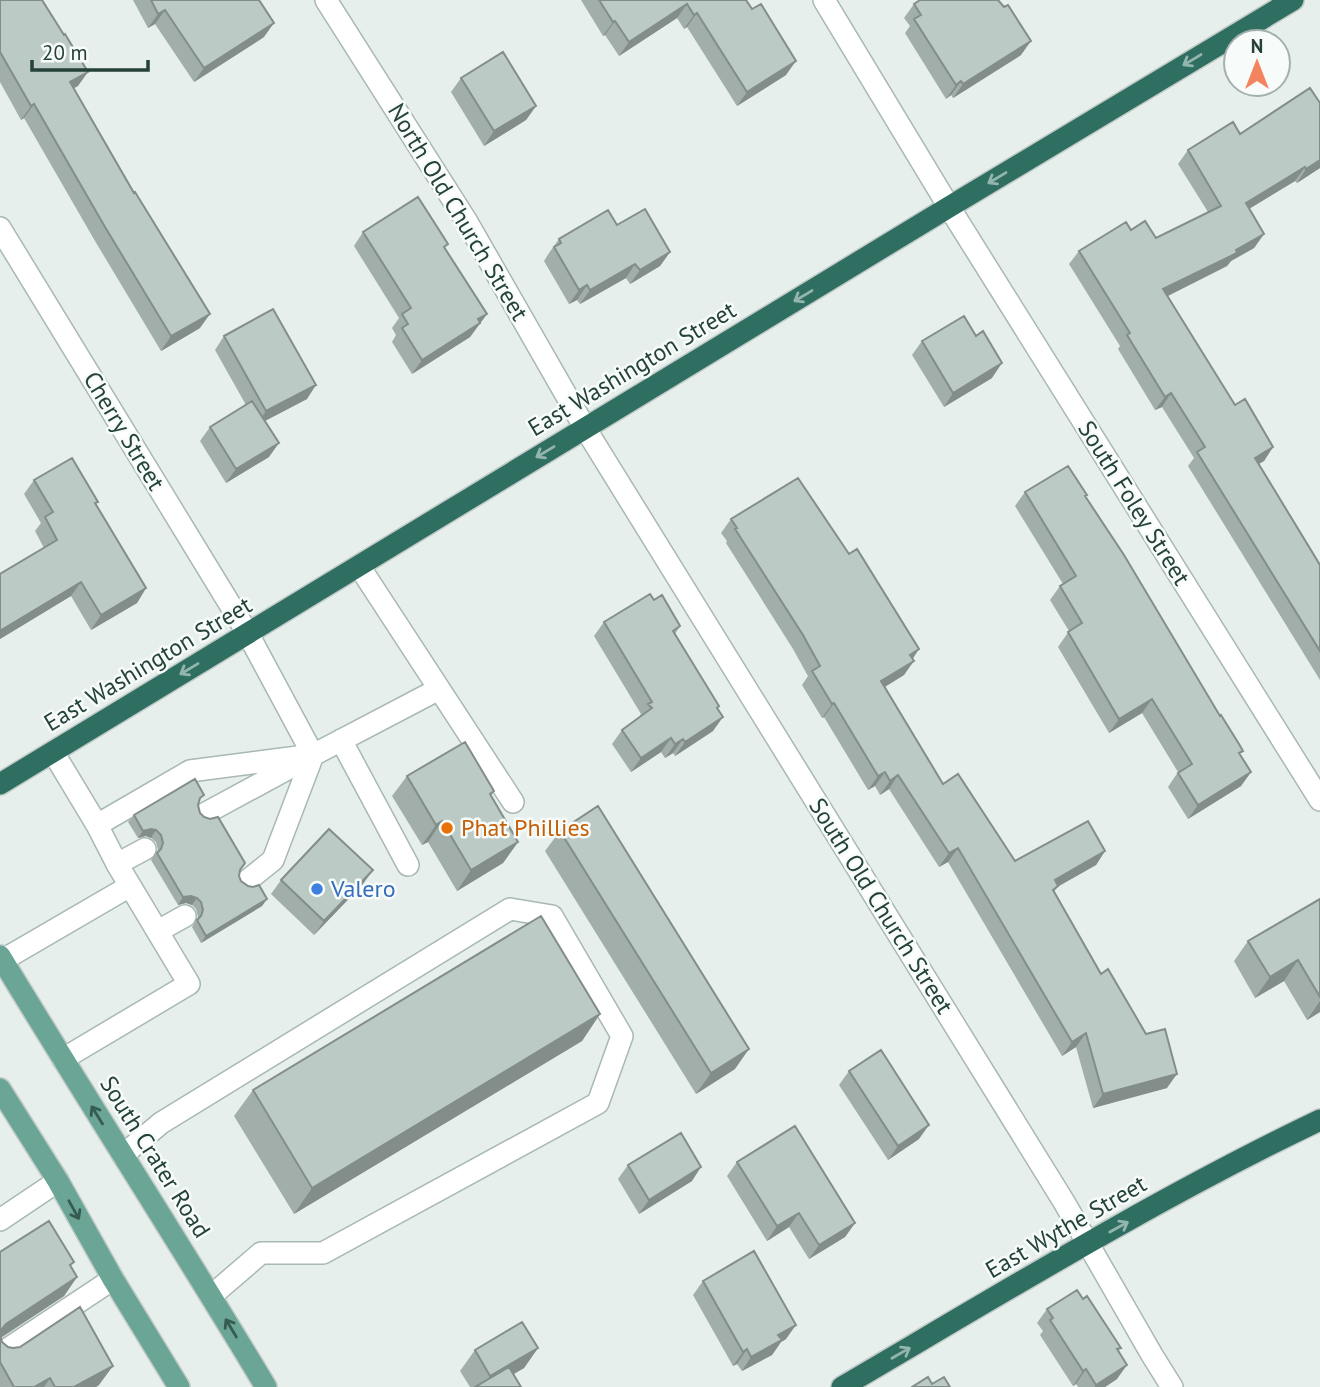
<svg xmlns="http://www.w3.org/2000/svg" width="1320" height="1387" font-family="'PT Sans',sans-serif">
<style>
.lines{fill:none;stroke-linecap:round;stroke-linejoin:round}
.minor-casing{stroke:#a8b8b2;stroke-width:24}
.major-casing{stroke:#c2cac8;stroke-width:24}
.highway-casing{stroke:#c2cac8;stroke-width:24}
.minor{stroke:#fff;stroke-width:21}
.major{stroke:#6aa596;stroke-width:21}
.highway{stroke:#2f6f62;stroke-width:21}
.wall{fill:#a1aea9}
.shaded-wall{fill:#838d89}
.building{fill:#bbcac4;stroke:#838d89;stroke-width:2}
.oneway{stroke:#93b5ae}
.oneway2{stroke:#365b51}
.food-dot{fill:#e8710a;stroke:#f7fbf9;stroke-width:2.5}
.shop-dot{fill:#3f7fe0;stroke:#f7fbf9;stroke-width:2.5}
.labels{text-anchor:middle;stroke-width:5;stroke-linejoin:round;paint-order:stroke}
.street-label{font-size:24px;fill:#24423a;stroke:#f7fbf9}
.food-label{font-size:24px;fill:#c56008;stroke:#f7fbf9;text-anchor:start}
.shop-label{font-size:24px;fill:#366cbe;stroke:#f7fbf9;text-anchor:start}
</style>
<rect width="100%" height="100%" fill="#e6efeb"/>
<g class="lines">
<g class="minor-casing">
<path id="minor" d="M 326,0 L 467,222 L 585,428 L 1064,1202 L 1152,1355 L 1172,1387
M 824,0 L 949,207 L 1320,800
M 0,228 L 248,634 L 313,755 L 273,860 L 247,881
M 359,566 L 513,802
M 341,740 L 408,865
M 53,752 L 97,825
M 206,813 L 313,755 L 439,689
M 117,864 L 145,849
M 158,931 L 185,916
M 3,960 L 130,886
M 63,1059 L 189,984 L 117,864 L 97,825 L 190,771 L 313,755
M 123,1155 L 161,1123 L 510,909 L 552,916 L 622,1036 L 598,1103 L 323,1253 L 261,1253 L 211,1296
M 0,1220 L 58,1181
M 0,1354 L 113,1279"/>
</g>
<g class="major-casing">
<path id="major" d="M 0,956 C 87,1100 179,1242 266,1387
M 0,1089 L 58,1181 L 113,1279 L 179,1387"/>
</g>
<g class="highway-casing">
<path id="highway" d="M 0,784 L 949,207 L 1293,0
M 842,1387 C 999,1295 1155,1199 1320,1120"/>
</g>
<use href="#minor" class="minor"/>
<use href="#major" class="major"/>
<use href="#highway" class="highway"/>
</g>
<path class="wall" d="M 0,0 L 78,86 L 73,88 L 200,328 L 161,351 L 95,241 L 24,118 L 21,120 L 0,82 Z
M 133,0 L 259,0 L 264,37 L 194,82 L 155,24 L 148,28 Z
M 581,0 L 746,0 L 786,75 L 737,106 L 687,27 L 684,29 L 677,18 L 619,56 L 605,35 L 603,36 Z
M 918,0 L 998,0 L 1021,55 L 953,98 L 951,95 L 946,99 L 905,33 L 910,26 L 904,18 L 914,4 L 919,1 Z
M 461,78 L 536,106 L 526,120 L 484,146 L 451,92 Z
M 1320,103 L 1320,168 L 1297,183 L 1295,181 L 1249,209 L 1264,234 L 1254,248 L 1231,261 L 1227,266 L 1167,296 L 1235,405 L 1273,447 L 1264,461 L 1258,464 L 1320,565 L 1320,680 L 1188,466 L 1194,458 L 1162,407 L 1155,410 L 1118,349 L 1120,346 L 1069,264 L 1079,251 L 1131,230 L 1156,238 L 1208,212 L 1178,164 L 1188,150 L 1240,134 Z
M 617,225 L 670,252 L 660,266 L 630,284 L 626,278 L 580,304 L 577,300 L 569,304 L 544,261 L 549,253 L 559,239 Z
M 363,232 L 445,248 L 487,314 L 470,337 L 412,374 L 392,342 L 396,335 L 392,328 L 399,318 L 354,246 Z
M 224,336 L 307,399 L 265,421 L 269,457 L 226,483 L 200,441 L 210,427 L 246,405 L 215,350 Z
M 922,341 L 992,378 L 944,407 L 912,355 Z
M 34,480 L 98,502 L 96,504 L 146,588 L 137,603 L 91,630 L 71,596 L 0,639 L 0,574 L 44,548 L 35,531 L 41,523 L 24,494 Z
M 1025,492 L 1086,497 L 1251,772 L 1241,786 L 1188,819 L 1168,787 L 1178,772 L 1142,713 L 1109,733 L 1058,647 L 1069,631 L 1050,600 L 1060,586 L 1063,584 L 1015,506 Z
M 731,519 L 912,659 L 904,675 L 885,687 L 943,784 L 1015,861 L 1105,851 L 1096,865 L 1058,886 L 1054,892 L 1167,1088 L 1093,1108 L 1076,1047 L 1062,1056 L 948,862 L 939,867 L 889,789 L 880,795 L 875,786 L 868,790 L 824,717 L 822,718 L 802,685 L 808,676 L 793,649 L 726,543 L 727,541 L 721,533 Z
M 654,600 L 680,626 L 675,634 L 718,709 L 713,731 L 675,756 L 673,753 L 665,758 L 661,752 L 631,772 L 612,744 L 622,730 L 639,717 L 641,714 L 594,636 L 604,622 Z
M 407,776 L 494,791 L 491,796 L 518,842 L 503,863 L 457,891 L 428,842 L 422,845 L 392,796 Z
M 199,802 L 198,805 L 200,813 L 240,870 L 239,876 L 241,881 L 267,899 L 262,906 L 201,943 L 192,927 L 198,917 L 196,909 L 192,905 L 186,903 L 178,905 L 151,860 L 158,850 L 156,842 L 151,838 L 146,836 L 138,838 L 128,822 L 134,815 Z
M 560,831 L 735,1069 L 696,1094 L 545,851 Z
M 281,880 L 363,884 L 314,935 L 271,894 Z
M 1320,899 L 1320,1012 L 1307,1020 L 1284,981 L 1255,998 L 1234,961 L 1248,941 Z
M 600,1014 L 582,1041 L 294,1214 L 234,1116 L 253,1090 Z
M 849,1071 L 919,1139 L 888,1160 L 839,1085 Z
M 737,1162 L 855,1223 L 845,1237 L 809,1259 L 789,1227 L 767,1241 L 727,1176 Z
M 628,1165 L 692,1181 L 639,1214 L 618,1179 Z
M 0,1252 L 71,1267 L 77,1277 L 64,1296 L 1,1338 L 2,1342 L 8,1347 L 99,1385 L 96,1387 L 0,1387 Z
M 703,1281 L 786,1339 L 781,1342 L 772,1355 L 742,1371 L 737,1364 L 733,1366 L 693,1295 Z
M 1047,1309 L 1121,1348 L 1118,1351 L 1117,1379 L 1105,1387 L 1078,1387 L 1076,1384 L 1073,1386 L 1040,1335 L 1043,1331 L 1037,1323 Z
M 538,1348 L 524,1368 L 513,1374 L 521,1387 L 470,1387 L 460,1371 L 475,1350 Z"/>
<path class="shaded-wall" d="M 687,4 L 677,18 L 619,56 L 629,42 Z
M 165,10 L 155,24 L 148,28 L 158,14 Z
M 697,13 L 687,27 L 684,29 L 694,15 Z
M 615,21 L 605,35 L 603,36 L 613,22 Z
M 274,23 L 264,37 L 194,82 L 204,68 Z
M 1031,41 L 1021,55 L 953,98 L 963,84 Z
M 796,61 L 786,75 L 737,106 L 747,92 Z
M 88,72 L 78,86 L 60,96 L 70,82 Z
M 961,81 L 951,95 L 946,99 L 956,85 Z
M 34,104 L 24,118 L 21,120 L 31,106 Z
M 536,106 L 526,120 L 484,146 L 494,131 Z
M 1320,160 L 1320,168 L 1297,183 L 1306,169 Z
M 1305,167 L 1295,181 L 1237,216 L 1246,203 Z
M 1264,234 L 1254,248 L 1231,261 L 1227,266 L 1154,303 L 1163,289 Z
M 670,252 L 660,266 L 630,284 L 640,270 Z
M 635,264 L 626,278 L 580,304 L 590,290 Z
M 587,285 L 577,300 L 569,304 L 579,290 Z
M 210,314 L 200,328 L 161,351 L 171,336 Z
M 487,314 L 470,337 L 412,374 L 422,360 L 478,319 Z
M 1002,363 L 992,378 L 944,407 L 953,393 Z
M 316,385 L 307,399 L 257,425 L 266,411 Z
M 1171,393 L 1162,407 L 1155,410 L 1165,397 Z
M 279,443 L 269,457 L 226,483 L 236,469 Z
M 1273,447 L 1264,461 L 1245,472 L 1255,458 Z
M 81,582 L 71,596 L 0,639 L 0,631 Z
M 146,588 L 137,603 L 91,630 L 101,615 Z
M 919,649 L 910,663 L 910,655 Z
M 914,661 L 904,675 L 871,695 L 881,681 Z
M 1152,699 L 1142,713 L 1109,733 L 1119,719 Z
M 834,703 L 824,717 L 822,718 L 832,704 Z
M 723,717 L 713,731 L 675,756 L 685,742 Z
M 671,738 L 661,752 L 631,772 L 641,758 Z
M 683,739 L 673,753 L 665,758 L 675,744 Z
M 885,772 L 875,786 L 868,790 L 878,776 Z
M 1251,772 L 1241,786 L 1188,819 L 1198,805 Z
M 898,775 L 889,789 L 880,795 L 890,781 Z
M 442,821 L 428,842 L 422,845 L 436,825 Z
M 151,829 L 156,830 L 151,838 L 146,836 L 138,838 L 143,831 Z
M 518,842 L 503,863 L 457,891 L 471,870 Z
M 958,848 L 948,862 L 939,867 L 949,853 Z
M 1105,851 L 1096,865 L 1045,894 L 1055,880 Z
M 373,870 L 363,884 L 314,935 L 324,921 Z
M 191,896 L 197,898 L 192,905 L 186,903 L 178,905 L 183,897 Z
M 267,899 L 262,906 L 201,943 L 206,936 Z
M 1298,960 L 1284,981 L 1255,998 L 1270,977 Z
M 1320,1001 L 1320,1012 L 1307,1020 Z
M 600,1014 L 582,1041 L 294,1214 L 312,1188 Z
M 1086,1033 L 1076,1047 L 1062,1056 L 1072,1042 Z
M 749,1049 L 735,1069 L 696,1094 L 711,1073 Z
M 1177,1074 L 1167,1088 L 1093,1108 L 1103,1094 Z
M 929,1125 L 919,1139 L 888,1160 L 898,1146 Z
M 701,1167 L 692,1181 L 639,1214 L 649,1200 Z
M 799,1213 L 789,1227 L 767,1241 L 777,1226 Z
M 855,1223 L 845,1237 L 809,1259 L 819,1245 Z
M 77,1277 L 64,1296 L 0,1338 L 0,1332 L 6,1324 Z
M 796,1325 L 786,1339 L 781,1342 L 772,1355 L 742,1371 L 751,1357 L 778,1335 Z
M 538,1348 L 524,1368 L 492,1387 L 483,1387 L 490,1376 Z
M 747,1349 L 737,1364 L 733,1366 L 743,1352 Z
M 1127,1365 L 1117,1379 L 1105,1387 L 1095,1387 L 1096,1385 Z
M 113,1366 L 99,1385 L 96,1387 L 74,1387 Z
M 1086,1369 L 1076,1384 L 1073,1386 L 1083,1371 Z
M 50,1378 L 44,1387 L 34,1387 Z"/>
<path class="building" d="M 0,0 L 42,0 L 64,35 L 65,34 L 88,72 L 70,82 L 134,193 L 135,192 L 210,314 L 171,336 L 105,227 L 34,104 L 31,106 L 0,52 Z
M 151,0 L 259,0 L 274,23 L 204,68 L 165,10 L 158,14 Z
M 599,0 L 746,0 L 752,9 L 761,4 L 796,61 L 747,92 L 697,13 L 694,15 L 687,4 L 629,42 L 615,21 L 613,22 Z
M 920,0 L 998,0 L 1004,7 L 1008,5 L 1031,41 L 963,84 L 961,81 L 956,85 L 914,19 L 921,15 L 914,4 Z
M 503,52 L 536,106 L 494,131 L 461,78 Z
M 1310,88 L 1320,103 L 1320,160 L 1306,169 L 1305,167 L 1246,203 L 1264,234 L 1236,250 L 1237,253 L 1163,289 L 1235,405 L 1245,399 L 1273,447 L 1255,458 L 1320,565 L 1320,651 L 1197,452 L 1205,447 L 1171,393 L 1165,397 L 1127,335 L 1130,333 L 1079,251 L 1126,222 L 1131,230 L 1145,221 L 1156,238 L 1221,206 L 1188,150 L 1233,122 L 1240,134 Z
M 418,197 L 448,244 L 444,247 L 487,314 L 478,319 L 480,323 L 422,360 L 402,328 L 408,324 L 402,314 L 411,308 L 363,232 Z
M 645,209 L 670,252 L 640,270 L 635,264 L 590,290 L 587,285 L 579,290 L 554,247 L 561,243 L 559,239 L 608,210 L 617,225 Z
M 273,309 L 316,385 L 266,411 L 224,336 Z
M 964,316 L 976,336 L 983,331 L 1002,363 L 953,393 L 922,341 Z
M 252,401 L 279,443 L 236,469 L 210,427 Z
M 72,458 L 98,502 L 95,503 L 146,588 L 101,615 L 81,582 L 0,631 L 0,574 L 57,540 L 45,517 L 53,512 L 34,480 Z
M 1068,466 L 1087,495 L 1085,496 L 1124,555 L 1220,716 L 1221,715 L 1239,744 L 1243,751 L 1239,753 L 1251,772 L 1198,805 L 1178,773 L 1192,764 L 1152,699 L 1119,719 L 1068,632 L 1082,623 L 1060,586 L 1076,576 L 1025,492 Z
M 798,478 L 849,554 L 857,549 L 919,649 L 910,655 L 914,661 L 881,681 L 943,784 L 958,774 L 1015,861 L 1088,821 L 1105,851 L 1055,880 L 1058,886 L 1053,890 L 1101,974 L 1108,969 L 1146,1034 L 1165,1029 L 1177,1074 L 1103,1094 L 1086,1033 L 1072,1042 L 958,848 L 949,853 L 898,775 L 890,781 L 885,772 L 878,776 L 834,703 L 832,704 L 812,671 L 820,666 L 803,635 L 735,529 L 737,528 L 731,519 Z
M 650,594 L 654,600 L 662,595 L 680,626 L 673,631 L 719,706 L 717,708 L 723,717 L 685,742 L 683,739 L 675,744 L 671,738 L 641,758 L 622,730 L 652,708 L 648,704 L 652,702 L 604,622 Z
M 465,742 L 494,791 L 490,794 L 518,842 L 471,870 L 442,821 L 436,825 L 407,776 Z
M 195,779 L 204,795 L 200,798 L 198,805 L 200,813 L 204,817 L 210,819 L 218,817 L 245,863 L 240,870 L 239,876 L 241,881 L 248,886 L 253,887 L 259,885 L 267,899 L 206,936 L 197,920 L 201,916 L 203,910 L 201,902 L 197,898 L 191,896 L 183,897 L 157,853 L 161,849 L 163,843 L 161,835 L 156,830 L 151,829 L 143,831 L 134,815 Z
M 598,806 L 749,1049 L 711,1073 L 560,831 Z
M 329,829 L 373,870 L 324,921 L 281,880 Z
M 1320,899 L 1320,997 L 1298,960 L 1270,977 L 1248,941 Z
M 541,916 L 600,1014 L 312,1188 L 253,1090 Z
M 881,1050 L 929,1125 L 898,1146 L 849,1071 Z
M 795,1126 L 855,1223 L 819,1245 L 799,1213 L 777,1226 L 737,1162 Z
M 681,1133 L 701,1167 L 649,1200 L 628,1165 Z
M 49,1221 L 74,1262 L 70,1265 L 77,1277 L 6,1324 L 1,1330 L 0,1335 L 2,1342 L 8,1347 L 13,1348 L 20,1347 L 80,1307 L 113,1366 L 74,1387 L 55,1387 L 50,1378 L 34,1387 L 14,1387 L 0,1362 L 0,1252 Z
M 754,1251 L 796,1325 L 778,1335 L 782,1340 L 751,1357 L 747,1349 L 743,1352 L 703,1281 Z
M 1077,1290 L 1083,1299 L 1087,1296 L 1121,1348 L 1117,1349 L 1127,1365 L 1096,1385 L 1086,1369 L 1083,1371 L 1050,1320 L 1053,1318 L 1047,1309 Z
M 522,1322 L 538,1348 L 490,1376 L 475,1350 Z
M 509,1367 L 521,1387 L 475,1387 Z
M 928,1377 L 932,1384 L 944,1377 L 950,1387 L 912,1387 Z"/>
<defs><path id="oneway-shaft" d="M-6 0H5M1.5-3L5.5 0L1.5 3" fill="none" stroke-width="1.6" stroke-linecap="round" stroke-linejoin="round" transform="scale(1.75)"/></defs>
<g class="oneway">
<use href="#oneway-shaft" transform="translate(1192 60) rotate(149)"/>
<use href="#oneway-shaft" transform="translate(997 178) rotate(149)"/>
<use href="#oneway-shaft" transform="translate(803 296) rotate(149)"/>
<use href="#oneway-shaft" transform="translate(545 452) rotate(149)"/>
<use href="#oneway-shaft" transform="translate(189 669) rotate(149)"/>
<use href="#oneway-shaft" transform="translate(1119 1227) rotate(-29)"/>
<use href="#oneway-shaft" transform="translate(901 1353) rotate(-30)"/>
</g>
<g class="oneway2">
<use href="#oneway-shaft" transform="translate(97 1115) rotate(-122)"/>
<use href="#oneway-shaft" transform="translate(74 1210) rotate(61)"/>
<use href="#oneway-shaft" transform="translate(231 1328) rotate(-121)"/>
</g>
<circle class="food-dot" cx="447" cy="828" r="7"/>
<circle class="shop-dot" cx="317" cy="889" r="7"/>
<g class="labels">
<g class="street-label">
<text transform="translate(458 212) rotate(59)" y="8">North Old Church Street</text>
<text transform="translate(632 369) rotate(-31)" y="8">East Washington Street</text>
<text transform="translate(124 431) rotate(59)" y="8">Cherry Street</text>
<text transform="translate(1134 503) rotate(58)" y="8">South Foley Street</text>
<text transform="translate(148 664) rotate(-31)" y="8">East Washington Street</text>
<text transform="translate(881 906) rotate(58)" y="8">South Old Church Street</text>
<text transform="translate(155 1157) rotate(58)" y="8">South Crater Road</text>
<text transform="translate(1066 1227) rotate(-30)" y="8">East Wythe Street</text>
</g>
<g class="food-label">
<text x="461" y="836">Phat Phillies</text>
</g>
<g class="shop-label">
<text x="331" y="897">Valero</text>
</g>
</g>
<g transform="translate(1257 63)"><circle r="33" fill="#f7fbf9" stroke="#a3b1ad" stroke-width="2"/>
<path d="M0-5L12 26L0 18L-12 26Z" fill="#f4845f"/>
<text y="-10" font-size="19" font-weight="bold" text-anchor="middle" fill="#24423a">N</text>
</g>
<path d="M32 60v10h116v-10" fill="none" stroke="#24423a" stroke-width="3.5"/>
<text x="42" y="60" font-size="21" fill="#24423a" stroke="#f7fbf9" stroke-width="5" paint-order="stroke">20 m</text>
</svg>
